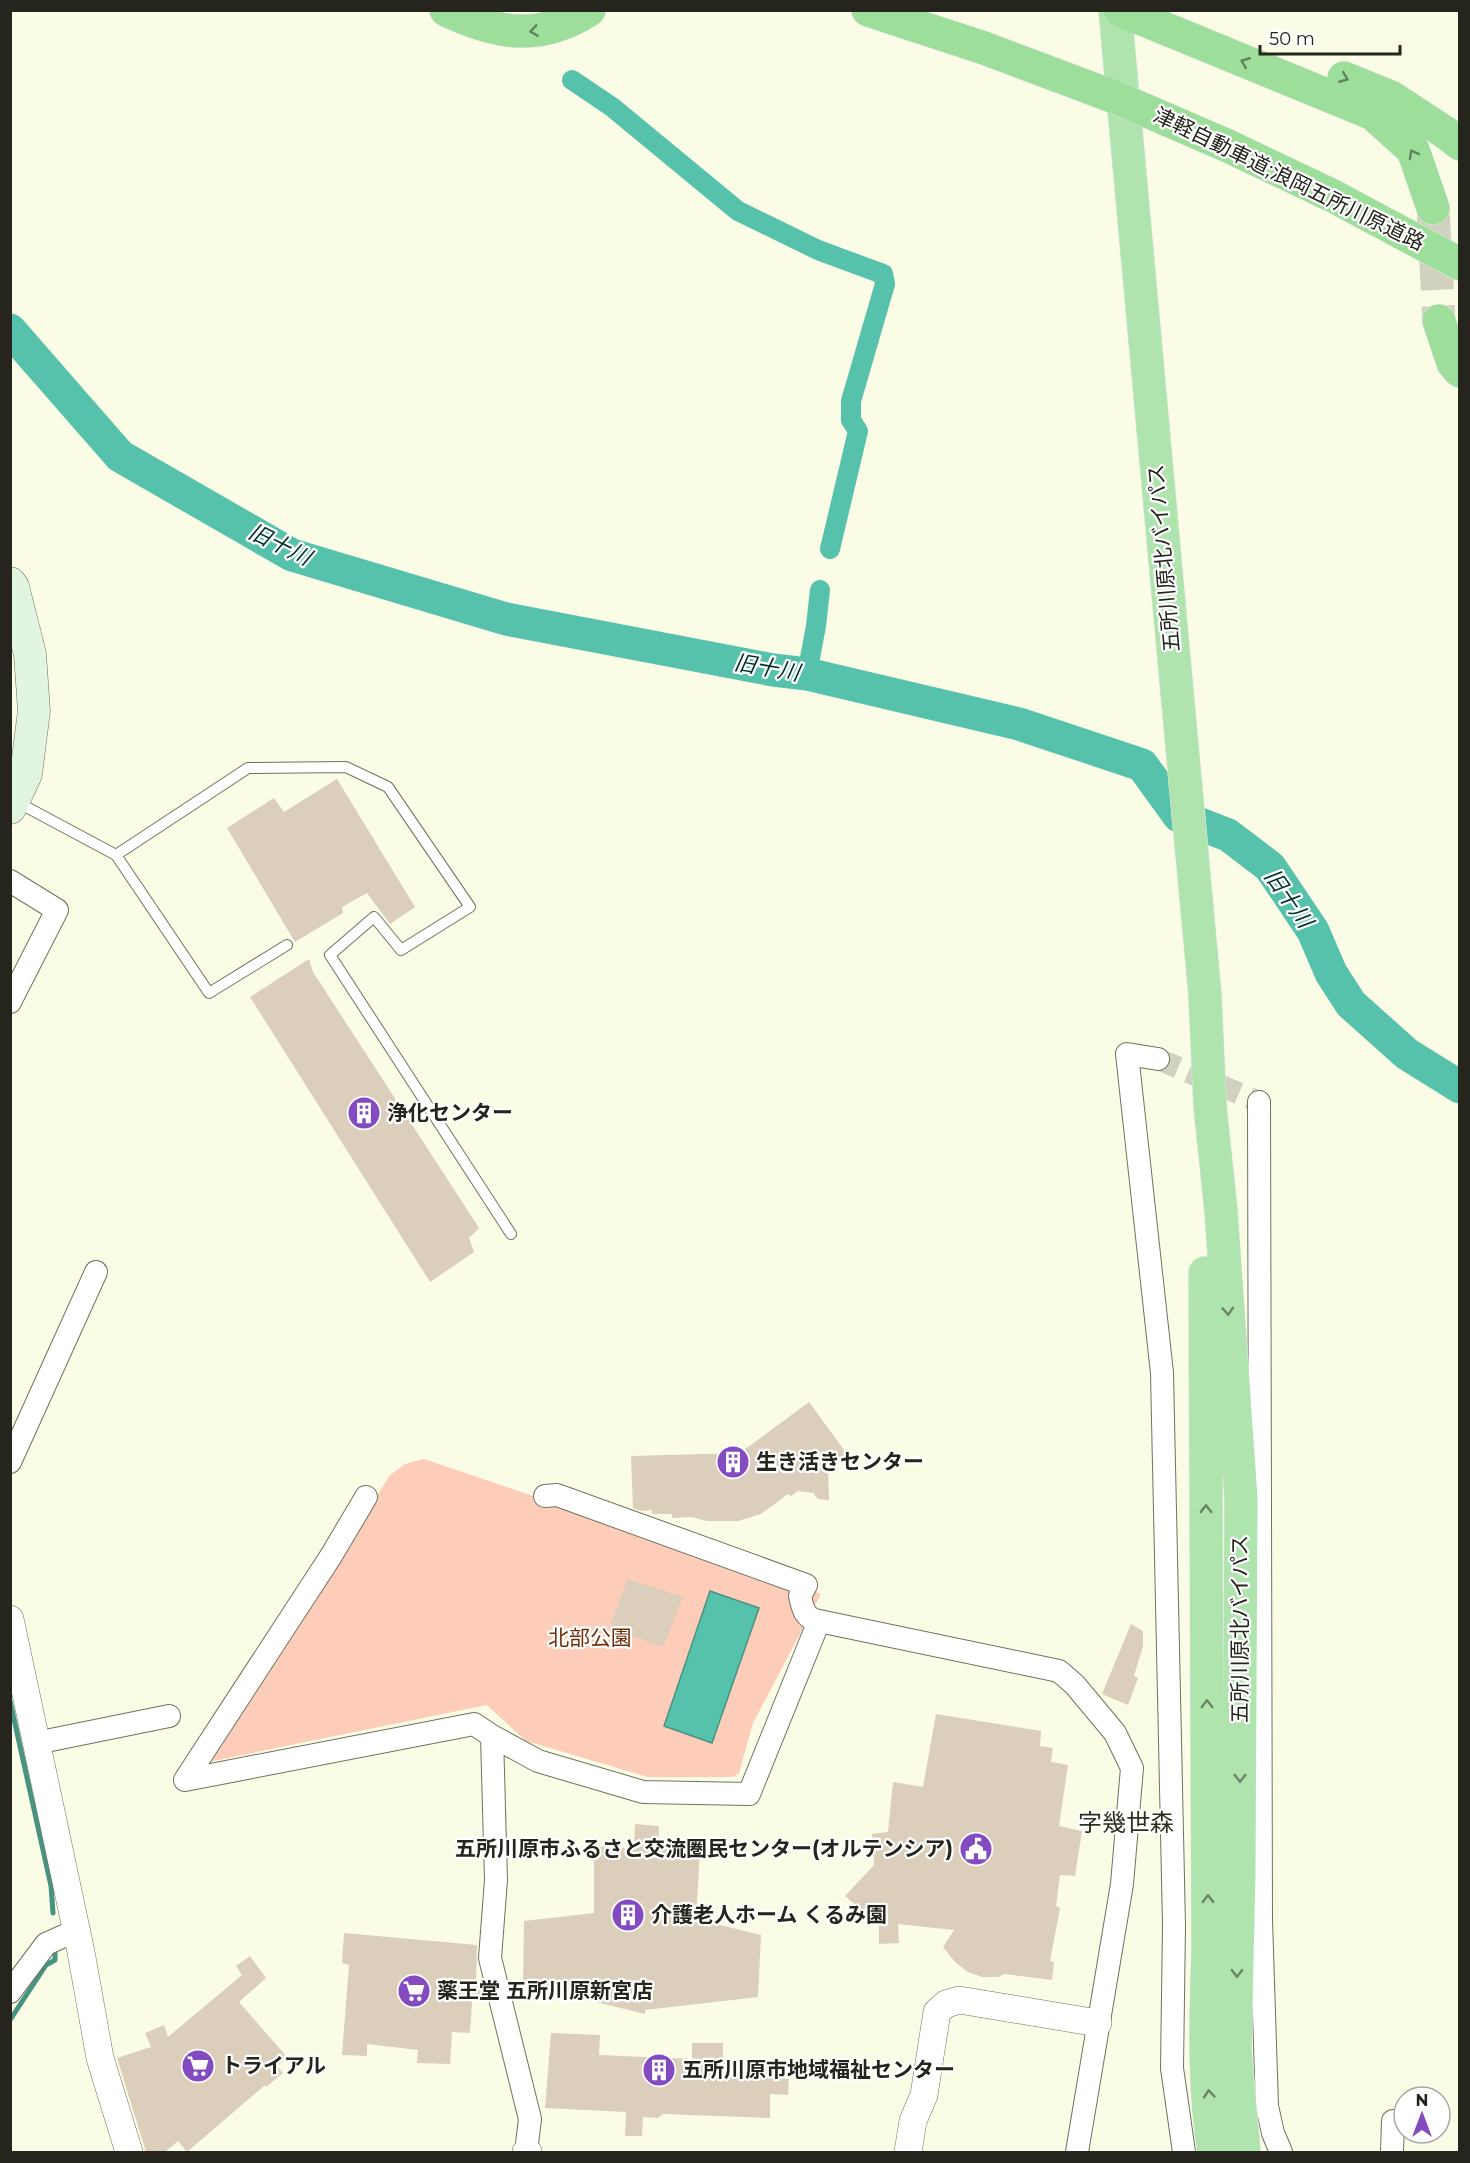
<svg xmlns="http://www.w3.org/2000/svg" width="1470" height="2163" font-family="Montserrat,'Noto Sans JP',sans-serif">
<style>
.green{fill:#fdcdb9}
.water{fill:#56c2ac;stroke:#479381;stroke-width:1.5}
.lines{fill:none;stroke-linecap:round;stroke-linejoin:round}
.stream{stroke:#479381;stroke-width:5}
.canal{stroke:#56c2ac;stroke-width:20}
.river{stroke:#56c2ac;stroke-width:33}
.building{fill:#dbcebb}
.minor-tunnel{stroke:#d0d1be;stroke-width:22;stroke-dasharray:22 11;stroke-linecap:butt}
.motorway-tunnel{stroke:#d0d1be;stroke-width:33;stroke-dasharray:33 16;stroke-linecap:butt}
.service-casing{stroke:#70725e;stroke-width:12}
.minor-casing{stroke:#70725e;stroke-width:24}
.tertiary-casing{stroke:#70725e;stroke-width:28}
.secondary-casing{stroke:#70725e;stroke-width:33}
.trunk-casing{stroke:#e9e9e8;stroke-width:34}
.motorway-casing{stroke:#e9e9e8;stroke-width:34}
.service{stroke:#fff;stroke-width:10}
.minor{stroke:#fff;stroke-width:22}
.tertiary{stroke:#fff;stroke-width:27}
.secondary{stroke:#e2f5e1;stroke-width:32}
.trunk{stroke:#b0e4af;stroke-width:33}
.motorway{stroke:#9dde9b;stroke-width:33}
.trunk-bridge-casing{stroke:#e9e9e8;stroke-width:34;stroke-linecap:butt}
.motorway-bridge-casing{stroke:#e9e9e8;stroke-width:34;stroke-linecap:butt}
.trunk-bridge{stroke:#b0e4af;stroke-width:33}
.motorway-bridge{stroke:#9dde9b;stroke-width:33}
.oneway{stroke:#61825c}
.oneway2{stroke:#6a8466}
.labels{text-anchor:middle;stroke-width:4.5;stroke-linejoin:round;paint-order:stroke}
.street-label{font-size:21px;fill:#25251d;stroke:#fff}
.poi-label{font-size:21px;font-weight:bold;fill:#25251d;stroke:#fff;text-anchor:start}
.park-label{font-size:21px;fill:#732e09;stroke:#fff}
.water-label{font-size:22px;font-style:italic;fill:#003229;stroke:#fff}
.quarter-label{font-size:24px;fill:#2e2f1d;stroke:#fff}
</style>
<rect width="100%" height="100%" fill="#fbfce6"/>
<path class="green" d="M 424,1459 L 821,1594 L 753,1723 L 739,1773 L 733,1777 L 648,1777 L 526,1741 L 487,1705 L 208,1762 L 390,1475 L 405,1464 Z"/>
<path class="water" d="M 710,1591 L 759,1608 L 712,1743 L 664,1726 Z"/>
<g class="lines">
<path class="stream" d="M 10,1701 L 51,1886 L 53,1913
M 10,2020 L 46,1965 L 55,1960 L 55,1948"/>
<path class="canal" d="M 572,80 L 612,107 L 738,211 L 818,250 L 883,274 L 885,284 L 851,401 L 851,420 L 858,431 L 830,549
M 807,674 L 816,626 L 820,590"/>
<path class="river" d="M 10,330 L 120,456 L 292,555 L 506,619 L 773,670 L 807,674 L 1019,724 L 1142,765 L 1179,816 L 1228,835 L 1270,867 L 1313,931 L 1331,973 L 1351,1004 L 1407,1054 L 1460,1087"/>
</g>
<path class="building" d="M 337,779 L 415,907 L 390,924 L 367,893 L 342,907 L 343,913 L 295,942 L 227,828 L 274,798 L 284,812 Z
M 309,959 L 313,972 L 479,1228 L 469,1238 L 474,1252 L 430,1282 L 250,997 Z
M 809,1402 L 847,1454 L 828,1468 L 829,1500 L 818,1499 L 813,1493 L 798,1491 L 791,1496 L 788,1494 L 761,1514 L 738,1521 L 707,1521 L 691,1517 L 672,1518 L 672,1514 L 652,1514 L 652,1510 L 641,1511 L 633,1508 L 631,1456 L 740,1453 Z
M 628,1579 L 683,1597 L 663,1647 L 609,1628 Z
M 1131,1624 L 1143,1631 L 1143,1646 L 1134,1676 L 1138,1678 L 1128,1705 L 1102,1694 Z
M 936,1714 L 1041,1731 L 1040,1746 L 1053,1748 L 1051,1762 L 1068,1765 L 1059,1826 L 1082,1831 L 1075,1876 L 1060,1875 L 1056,1906 L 1060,1908 L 1050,1961 L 1054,1962 L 1052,1980 L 1005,1974 L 998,1977 L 982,1977 L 968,1972 L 955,1962 L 943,1947 L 954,1930 L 898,1924 L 899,1943 L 879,1944 L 879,1925 L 845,1896 L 874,1865 L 872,1834 L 888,1832 L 893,1782 L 923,1787 Z
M 635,1824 L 659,1826 L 658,1848 L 700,1850 L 696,1919 L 761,1935 L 758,1997 L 645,2010 L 645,2014 L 523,1984 L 524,1921 L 594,1913 L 594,1846 L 634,1849 Z
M 344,1933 L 477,1945 L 476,1981 L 482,1983 L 481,2001 L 472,2001 L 470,2033 L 452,2032 L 450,2064 L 417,2063 L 418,2050 L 367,2044 L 367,2056 L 342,2055 L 349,1965 L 342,1963 Z
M 250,1956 L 266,1978 L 239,2002 L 287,2057 L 277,2066 L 283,2073 L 266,2087 L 265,2085 L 187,2152 L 178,2141 L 165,2152 L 146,2152 L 117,2058 L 151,2047 L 145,2033 L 164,2025 L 168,2037 L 242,1975 L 236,1966 Z
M 551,2033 L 600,2035 L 599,2055 L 692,2059 L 692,2043 L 723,2043 L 723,2061 L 770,2063 L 769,2078 L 789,2079 L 788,2095 L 770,2094 L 770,2118 L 663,2114 L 658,2118 L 643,2117 L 642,2136 L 625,2136 L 626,2112 L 545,2108 Z"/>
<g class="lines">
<path class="minor-tunnel" d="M 1158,1059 L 1259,1102"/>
<path class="motorway-tunnel" d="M 1433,208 L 1439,321"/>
<g class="service-casing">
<path id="service" d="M 17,802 L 116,855 L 248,768 L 346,767 L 388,787 L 470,907 L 401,950 L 374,917 L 330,955 L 511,1234
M 116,855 L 209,993 L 287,945"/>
</g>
<g class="minor-casing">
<path id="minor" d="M 10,881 L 57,910 L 10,1002
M 1158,1059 L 1127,1054 L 1162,1373 L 1174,1925 L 1172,2068 L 1184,2152
M 1259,1102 L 1261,1920 L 1267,2106 L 1273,2133 L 1281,2152
M 10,1462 L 96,1272
M 545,1496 L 557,1495 L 806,1585 L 800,1596 C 803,1609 804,1618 819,1621
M 492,1736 L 496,1880 L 490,1958 L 530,2119 L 526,2152
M 36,1743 L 169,1716
M 185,1780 L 474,1724 L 492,1736 L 538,1761 L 643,1792 L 749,1794 L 819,1621 L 1059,1671 L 1075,1685 L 1115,1733 L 1132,1768 L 1122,1884 L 1077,2152
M 185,1780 L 331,1556 L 366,1497
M 10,1992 L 46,1944 L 75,1931
M 1392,2152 L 1393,2121"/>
</g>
<g class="tertiary-casing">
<path id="tertiary" d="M 10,1619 L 81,1952 L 100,2058 L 129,2152
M 526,2152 L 528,2152
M 908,2152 L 913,2121 L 924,2095 L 937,2012 L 946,2004 L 959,2000 L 1098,2023"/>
</g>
<g class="secondary-casing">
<path id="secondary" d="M 10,583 L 13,587 L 30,654 L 34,711 L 26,774 L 10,808"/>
</g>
<g class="trunk-casing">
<path id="trunk" d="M 1115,10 L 1178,703
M 1210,1106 L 1221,1211 L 1241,1498 L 1239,1873 L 1235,2050 L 1244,2152
M 1205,1273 L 1208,1946 C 1206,2015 1203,2085 1214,2152"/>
</g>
<g class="motorway-casing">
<path id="motorway" d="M 446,10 C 497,34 539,42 589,10
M 868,10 L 984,48 L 1117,98
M 1120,10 L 1373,114 L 1413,150 L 1433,208
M 1344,78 L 1391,97 L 1446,133 L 1460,144
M 1228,146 L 1333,196 L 1460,264
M 1439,321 L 1453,363 L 1460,371"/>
</g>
<use href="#service" class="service"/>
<use href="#minor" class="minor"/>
<use href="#tertiary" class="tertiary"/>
<use href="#secondary" class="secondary"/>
<use href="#trunk" class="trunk"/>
<use href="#motorway" class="motorway"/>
<g class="trunk-bridge-casing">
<path id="trunk-bridge" d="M 1178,703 L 1205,995 L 1210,1106"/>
</g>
<g class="motorway-bridge-casing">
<path id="motorway-bridge" d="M 1117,98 L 1228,146"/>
</g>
<use href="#trunk-bridge" class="trunk-bridge"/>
<use href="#motorway-bridge" class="motorway-bridge"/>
</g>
<defs><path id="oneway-chevron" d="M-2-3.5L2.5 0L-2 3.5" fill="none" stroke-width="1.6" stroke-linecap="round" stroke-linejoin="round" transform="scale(1.5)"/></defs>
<g class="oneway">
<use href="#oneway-chevron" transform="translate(534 31) rotate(172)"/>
<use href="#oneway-chevron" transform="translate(1245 62) rotate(-158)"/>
<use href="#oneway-chevron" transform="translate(1344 78) rotate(22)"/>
<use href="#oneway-chevron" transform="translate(1413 154) rotate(-119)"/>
</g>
<g class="oneway2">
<use href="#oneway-chevron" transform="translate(1228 1311) rotate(86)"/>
<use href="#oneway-chevron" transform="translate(1206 1509) rotate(-90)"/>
<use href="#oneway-chevron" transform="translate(1207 1704) rotate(-90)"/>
<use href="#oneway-chevron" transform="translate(1240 1778) rotate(90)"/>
<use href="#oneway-chevron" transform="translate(1208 1899) rotate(-90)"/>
<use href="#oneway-chevron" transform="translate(1237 1973) rotate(91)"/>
<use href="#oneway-chevron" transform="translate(1209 2094) rotate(-95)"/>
</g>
<defs>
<g id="building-disc" transform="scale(1.725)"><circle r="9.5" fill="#844bc1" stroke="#fff"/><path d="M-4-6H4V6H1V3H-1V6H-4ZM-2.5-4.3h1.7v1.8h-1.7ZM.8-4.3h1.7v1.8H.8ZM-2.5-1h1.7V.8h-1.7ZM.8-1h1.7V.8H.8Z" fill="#fff"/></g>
<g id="civic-disc" transform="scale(1.725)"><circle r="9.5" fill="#844bc1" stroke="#fff"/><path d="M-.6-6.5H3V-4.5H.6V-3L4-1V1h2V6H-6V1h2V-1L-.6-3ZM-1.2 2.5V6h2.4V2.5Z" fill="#fff"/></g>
<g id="supermarket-disc" transform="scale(1.725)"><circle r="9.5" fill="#844bc1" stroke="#fff"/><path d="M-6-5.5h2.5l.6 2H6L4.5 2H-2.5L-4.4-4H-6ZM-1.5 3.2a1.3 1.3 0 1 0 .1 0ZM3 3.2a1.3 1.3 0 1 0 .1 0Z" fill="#fff"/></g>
</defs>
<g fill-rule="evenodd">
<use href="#building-disc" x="364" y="1113"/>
<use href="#building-disc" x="733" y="1462"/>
<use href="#civic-disc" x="976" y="1849"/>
<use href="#building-disc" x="628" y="1915"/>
<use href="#supermarket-disc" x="414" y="1991"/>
<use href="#supermarket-disc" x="198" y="2066"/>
<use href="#building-disc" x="659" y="2070"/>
</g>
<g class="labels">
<g class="street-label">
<text transform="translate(1289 179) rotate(26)" y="7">津軽自動車道;浪岡五所川原道路</text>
<text transform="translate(1164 558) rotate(-95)" y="7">五所川原北バイパス</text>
<text transform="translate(1240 1629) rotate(-90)" y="7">五所川原北バイパス</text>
</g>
<g class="poi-label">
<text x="387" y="1120">浄化センター</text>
<text x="756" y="1469">生き活きセンター</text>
<text x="953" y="1856" text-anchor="end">五所川原市ふるさと交流圏民センター(オルテンシア)</text>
<text x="651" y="1922">介護老人ホーム くるみ園</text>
<text x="437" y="1998">薬王堂 五所川原新宮店</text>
<text x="221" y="2073">トライアル</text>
<text x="682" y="2077">五所川原市地域福祉センター</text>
</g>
<g class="park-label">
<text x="590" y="1645">北部公園</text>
</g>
<g class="water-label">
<text transform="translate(280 544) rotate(26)" y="8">旧十川</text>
<text transform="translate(767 667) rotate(10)" y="8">旧十川</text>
<text transform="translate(1289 898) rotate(55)" y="8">旧十川</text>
</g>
<g class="quarter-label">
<text x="1126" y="1831">字幾世森</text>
</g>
</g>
<rect width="1470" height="2163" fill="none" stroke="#25251d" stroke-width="24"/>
<g transform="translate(1422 2115)"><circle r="28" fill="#ffffff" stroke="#a8a8a5" stroke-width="1.5"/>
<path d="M0-4.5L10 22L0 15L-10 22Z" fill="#844bc1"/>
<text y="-9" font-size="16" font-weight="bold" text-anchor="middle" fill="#25251d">N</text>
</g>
<path d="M1260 45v9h140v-9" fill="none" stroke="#25251d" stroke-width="3"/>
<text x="1269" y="45" font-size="18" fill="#25251d" stroke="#ffffff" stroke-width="4.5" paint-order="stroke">50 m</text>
</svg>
